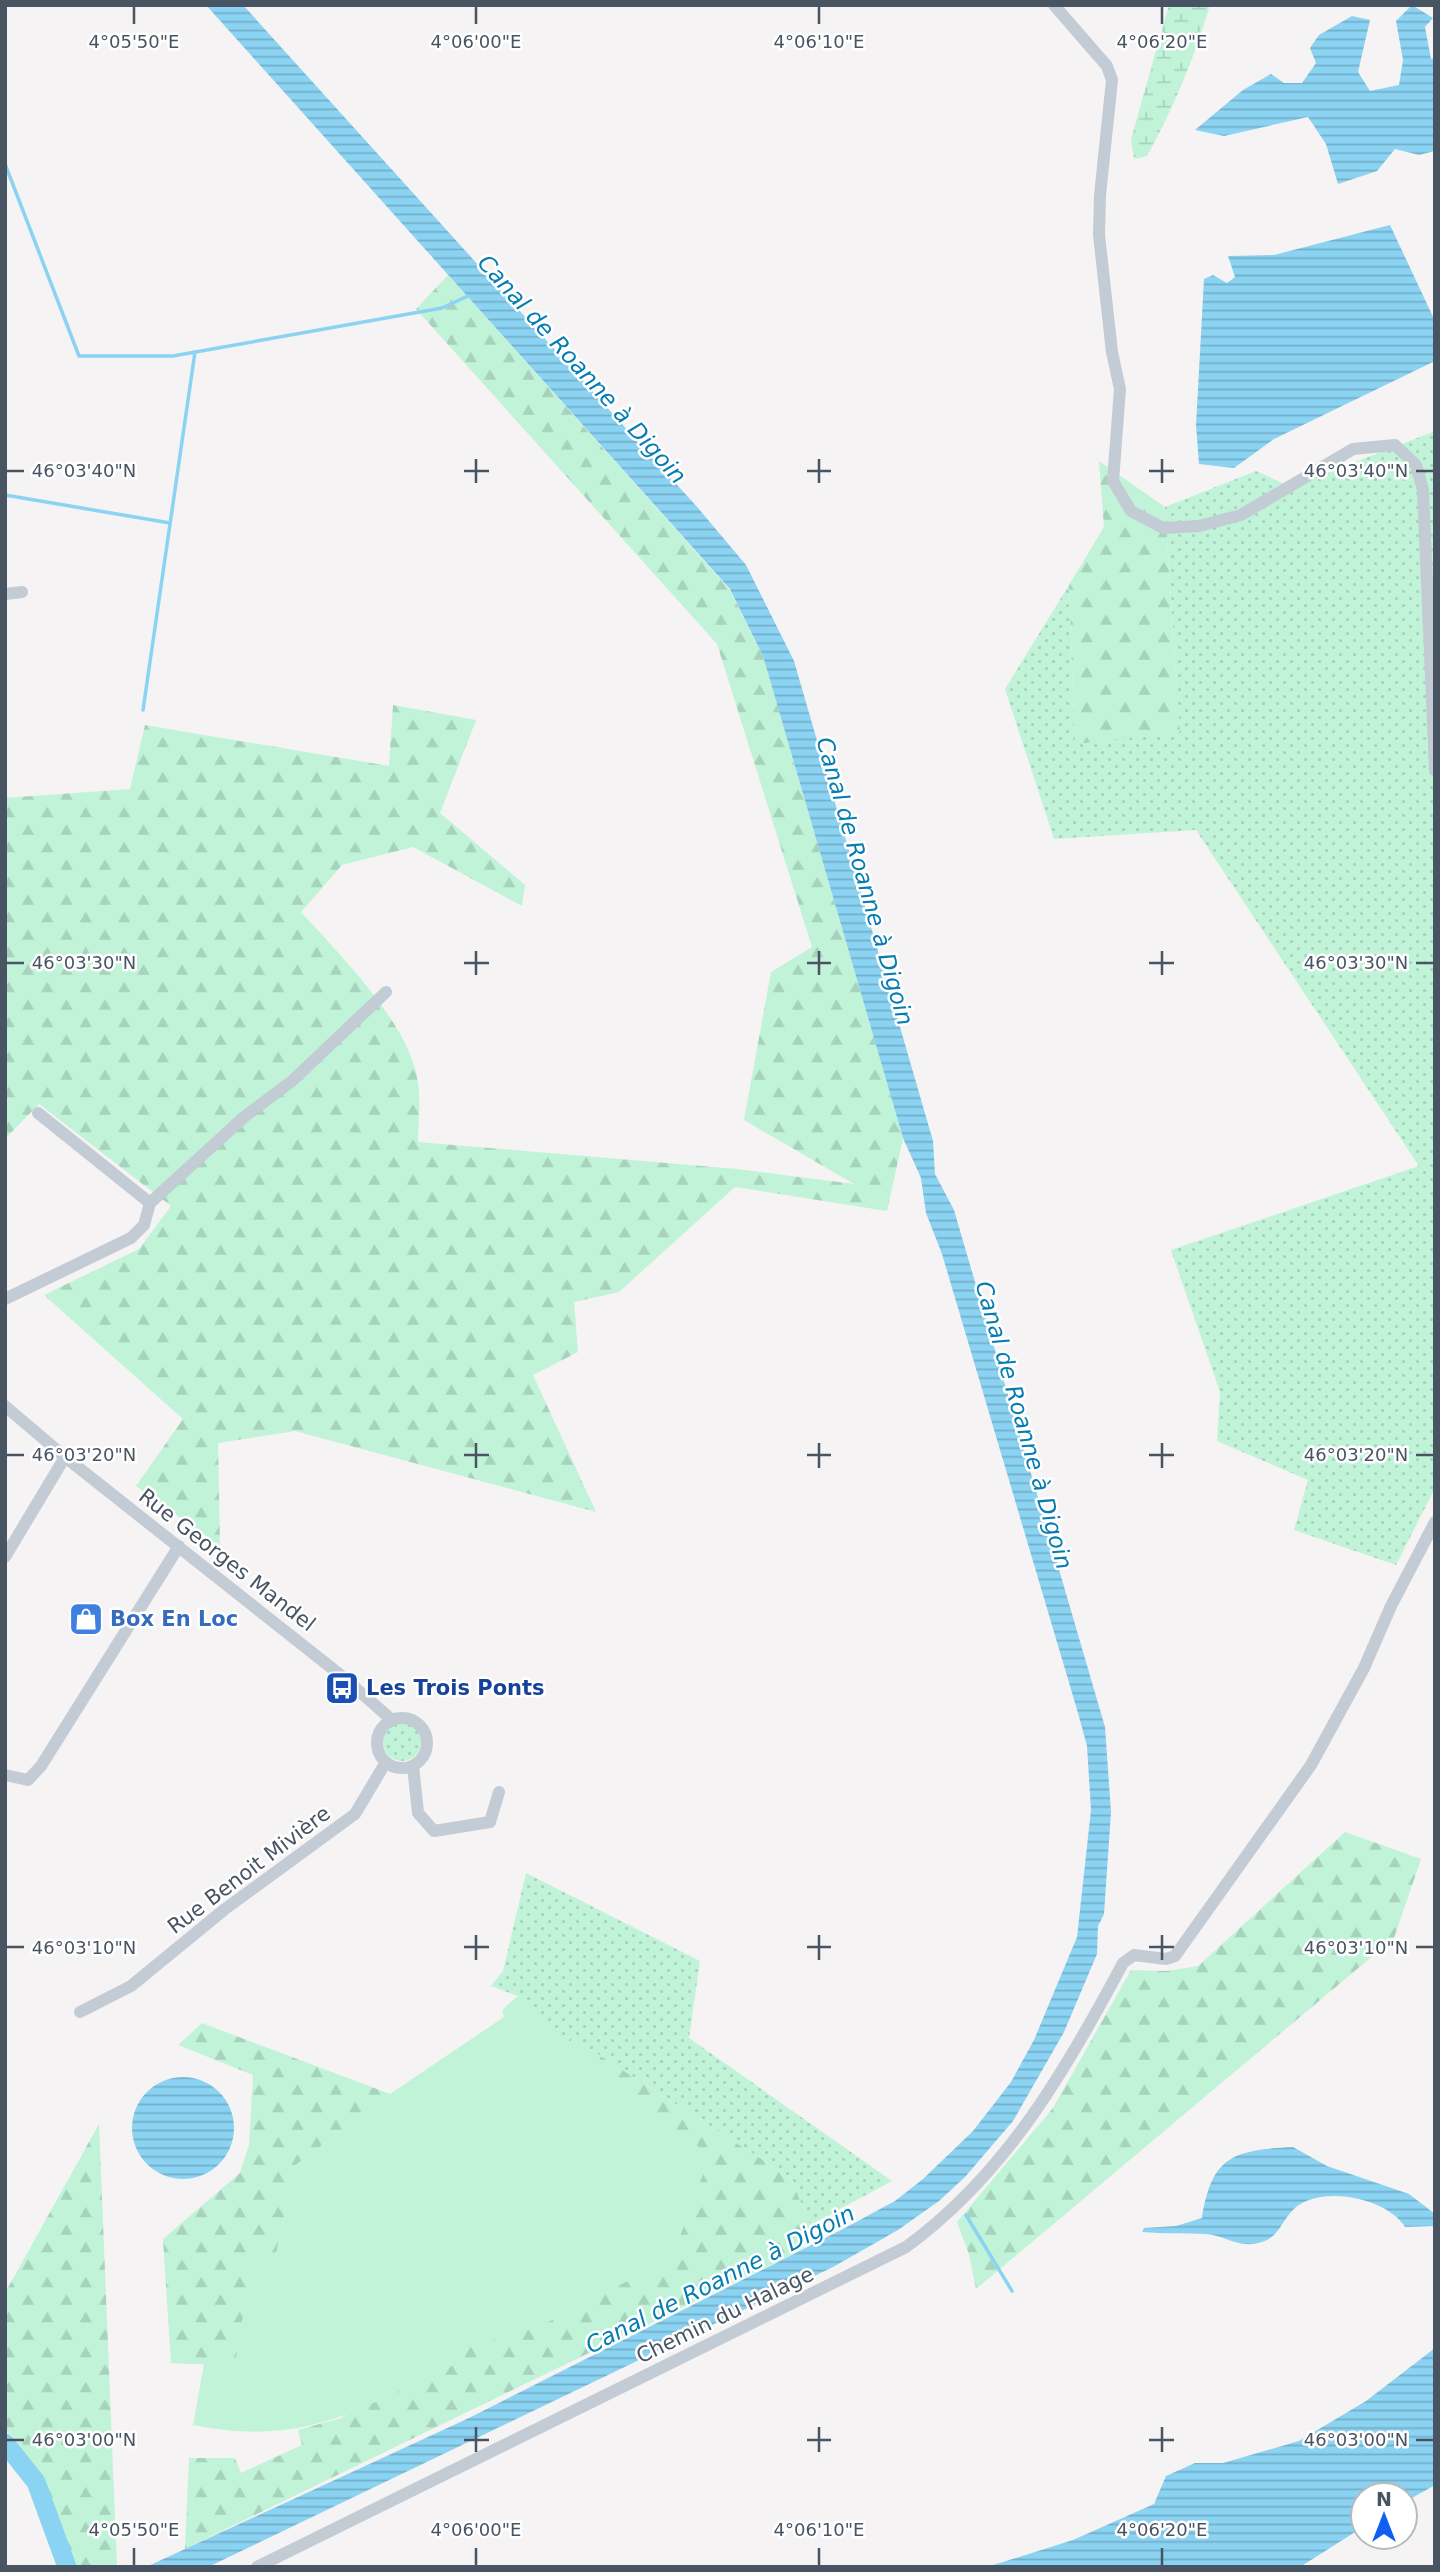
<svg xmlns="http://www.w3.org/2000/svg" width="1440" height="2572" font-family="'DejaVu Sans',sans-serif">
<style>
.grass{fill:url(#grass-dots)}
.forest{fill:url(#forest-firs)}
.wetland{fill:url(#wetland-marsh)}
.garden{fill:#c1f3d8}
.water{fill:url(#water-rules)}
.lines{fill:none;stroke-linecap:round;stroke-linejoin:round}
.stream{stroke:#8bd3f2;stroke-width:3.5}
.river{stroke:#8bd3f2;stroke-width:19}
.street{stroke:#c3cbd4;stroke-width:12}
.ticks{fill:none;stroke:#495462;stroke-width:2.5}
.labels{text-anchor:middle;stroke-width:5;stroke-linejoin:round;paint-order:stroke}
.street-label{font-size:21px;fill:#495462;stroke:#fff}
.shop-label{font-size:21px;font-weight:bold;fill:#366cbe;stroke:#fff;text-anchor:start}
.transit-label{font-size:21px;font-weight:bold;fill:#164399;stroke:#fff;text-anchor:start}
.water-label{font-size:23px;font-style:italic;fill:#057db1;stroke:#fff}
.ticks-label{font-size:18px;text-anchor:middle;fill:#495462;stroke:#fff;stroke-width:5;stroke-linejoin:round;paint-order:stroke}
</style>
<defs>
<pattern id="grass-dots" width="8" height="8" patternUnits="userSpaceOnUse" patternTransform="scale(1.75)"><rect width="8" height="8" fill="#c1f3d8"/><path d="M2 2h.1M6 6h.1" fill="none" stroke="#a7d2bc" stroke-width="1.8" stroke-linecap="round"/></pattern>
<pattern id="forest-firs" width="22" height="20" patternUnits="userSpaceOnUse" patternTransform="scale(1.75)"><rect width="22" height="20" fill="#c1f3d8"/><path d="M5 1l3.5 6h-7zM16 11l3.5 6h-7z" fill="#a7d2bc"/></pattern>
<pattern id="wetland-marsh" width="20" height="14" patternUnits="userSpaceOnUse" patternTransform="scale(1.75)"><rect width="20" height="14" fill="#c1f3d8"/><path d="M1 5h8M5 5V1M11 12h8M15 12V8" fill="none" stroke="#a7d2bc"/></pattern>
<pattern id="water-rules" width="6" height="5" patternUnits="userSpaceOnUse" patternTransform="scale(1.75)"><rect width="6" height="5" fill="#8bd3f2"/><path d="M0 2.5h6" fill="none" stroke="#74aec7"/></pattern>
</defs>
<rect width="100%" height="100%" fill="#f5f3f3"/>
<path class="grass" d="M 1435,431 L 1435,1488 L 1396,1565 L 1294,1530 L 1308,1480 L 1217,1441 L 1220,1392 L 1171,1250 L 1419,1166 L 1196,830 L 1054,839 L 1005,689 L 1069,585 L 1075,743 L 1180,732 L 1165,507 L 1256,471 L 1291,487 Z
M383 1742a19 19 0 1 1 38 0a19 19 0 1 1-38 0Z
M 526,1873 L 700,1961 L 689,2038 L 892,2181 L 810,2225 L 791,2178 L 574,2039 L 567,2043 L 540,2020 L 518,1996 L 491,1986 L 503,1971 Z"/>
<path class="forest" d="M 448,275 L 730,590 L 763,656 L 903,1138 L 887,1211 L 735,1187 L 619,1292 L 574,1302 L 578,1352 L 533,1375 L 596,1512 L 295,1431 L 218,1443 L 220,1546 L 136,1486 L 183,1419 L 44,1295 L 139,1249 L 171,1206 L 39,1104 L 5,1139 L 5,798 L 130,789 L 145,725 L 389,766 L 393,705 L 476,720 L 440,813 L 525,885 L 522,906 L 413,847 L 342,865 L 301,912 C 339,954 411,1025 418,1083 C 421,1102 418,1122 418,1142 L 737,1169 L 854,1184 L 744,1120 L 771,972 L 812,947 L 717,644 L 416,309 Z
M 1099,461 L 1165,507 L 1180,732 L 1075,744 L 1069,585 L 1104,527 Z
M 1345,1832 L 1421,1859 L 1394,1938 L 976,2289 L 969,2254 L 957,2222 L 1053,2108 L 1131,1970 L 1166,1971 L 1198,1966 Z
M 202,2023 L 390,2094 L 297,2164 L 275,2258 L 254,2250 L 235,2366 L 171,2363 L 163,2239 L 240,2173 L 249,2145 L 253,2075 L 178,2045 Z
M 574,2039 L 791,2178 L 810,2225 L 803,2249 L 185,2549 L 189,2458 L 235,2458 L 241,2473 L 302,2445 L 298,2430 L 341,2418 L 456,2341 L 489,2341 L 709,2156 L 567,2043 Z
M 99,2124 L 117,2566 L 75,2567 L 42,2478 L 12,2435 L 5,2431 L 5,2293 Z"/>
<path class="wetland" d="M 1169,5 L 1210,5 C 1194,58 1174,107 1147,156 L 1134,159 L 1131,139 Z"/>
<path class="garden" d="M 518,1996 L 540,2020 L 710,2156 L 672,2258 L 539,2327 L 489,2341 L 456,2341 L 452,2366 C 356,2411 303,2447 193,2425 L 204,2364 L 235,2365 L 254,2250 L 275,2258 L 297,2164 L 390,2094 L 504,2017 L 502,2010 Z"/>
<path class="water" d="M 206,5 L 243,5 L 698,508 L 746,565 L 794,661 L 933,1141 L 935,1174 L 954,1210 L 1105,1727 L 1111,1812 L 1104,1914 L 1098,1926 L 1097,1954 L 1064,2032 L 1013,2121 L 965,2177 L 939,2201 L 898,2230 L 833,2267 L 208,2567 L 146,2567 L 469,2418 L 843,2229 L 895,2201 L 923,2179 L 973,2131 L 1011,2082 L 1034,2040 L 1077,1937 L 1091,1810 L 1087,1746 L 1078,1713 L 942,1254 L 926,1213 L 921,1178 L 903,1138 L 763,656 L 730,589 Z
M 1412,5 L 1433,18 L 1425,27 L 1431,59 L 1435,58 L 1435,151 L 1419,155 L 1395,149 L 1377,171 L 1338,184 L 1326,144 L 1308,117 L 1224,136 L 1195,130 L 1243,90 L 1271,74 L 1284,83 L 1302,83 L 1316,63 L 1310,48 L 1319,35 L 1352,16 L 1370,20 L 1358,72 L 1370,91 L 1399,85 L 1403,60 L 1396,21 Z
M 1390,225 L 1435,321 L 1435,361 L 1274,439 L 1234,468 L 1199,464 L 1196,425 L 1204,279 L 1213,275 L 1227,283 L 1235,277 L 1228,256 L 1274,255 Z
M132 2128a51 51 0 1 1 102 0a51 51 0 1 1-102 0Z
M 1293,2147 L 1327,2166 L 1409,2194 L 1435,2214 L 1435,2226 L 1405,2227 C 1388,2199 1327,2186 1299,2205 C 1281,2217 1282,2238 1258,2243 C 1238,2248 1224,2235 1206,2234 C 1185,2233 1164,2234 1142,2232 L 1144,2228 L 1176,2226 L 1202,2218 C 1212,2155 1234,2150 1293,2147 Z
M 1435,2348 L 1435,2485 L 1405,2502 L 1405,2495 L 1363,2495 L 1363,2527 L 1300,2567 L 987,2567 L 1073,2540 L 1154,2504 L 1166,2476 L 1195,2463 L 1223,2463 L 1299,2441 L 1366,2401 Z"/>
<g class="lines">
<path class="stream" d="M 5,164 L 79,356 L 173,356 L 442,308 L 468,296
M 5,495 L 170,523
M 143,710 L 195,352
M 966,2215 L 1012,2291"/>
<path class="river" d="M 5,2443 L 36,2482 L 67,2567"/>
<path class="street" d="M 1054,5 L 1107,66 L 1112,80 L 1100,195 L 1099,235 L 1112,352 L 1120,389 L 1113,481 L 1131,511 L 1163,528 L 1199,526 L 1241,515 L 1353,449 L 1395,445 L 1416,465 L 1423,490 L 1435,770
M 5,594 L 22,592
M 38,1113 L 150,1203
M 5,1299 L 131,1238 L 144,1225 L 150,1203 L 244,1117 L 292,1081 L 386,992
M 5,1406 L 65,1457 L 343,1677 L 392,1720
M 5,1557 L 65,1457
M377 1743a25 25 0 1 1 50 0a25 25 0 1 1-50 0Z
M 413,1766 L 418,1813 L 434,1831 L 490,1822 L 499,1792
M 5,1775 L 28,1780 L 41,1766 L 179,1546
M 80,2012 L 131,1986 L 225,1909 L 355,1814 L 386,1762
M 257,2567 L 906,2247 C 1006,2174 1066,2070 1123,1963 L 1134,1955 L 1166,1959 L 1175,1956 L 1311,1765 L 1364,1668 L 1391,1606 L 1435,1522"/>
</g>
<path class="ticks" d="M 134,7 L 134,24M 476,7 L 476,24M 819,7 L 819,24M 1162,7 L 1162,24M 476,459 L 476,483M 819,459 L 819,483M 1162,459 L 1162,483M 7,471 L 24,471M 464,471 L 489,471M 807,471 L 831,471M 1149,471 L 1174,471M 1416,471 L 1433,471M 476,951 L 476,975M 819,951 L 819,975M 1162,951 L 1162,975M 7,963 L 24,963M 464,963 L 489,963M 807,963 L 831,963M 1149,963 L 1174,963M 1416,963 L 1433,963M 476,1443 L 476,1468M 819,1443 L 819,1468M 1162,1443 L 1162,1468M 7,1455 L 24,1455M 464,1455 L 489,1455M 807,1455 L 831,1455M 1149,1455 L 1174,1455M 1416,1455 L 1433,1455M 476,1935 L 476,1960M 819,1935 L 819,1960M 1162,1935 L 1162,1960M 7,1947 L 24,1947M 464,1947 L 489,1947M 807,1947 L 831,1947M 1149,1947 L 1174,1947M 1416,1947 L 1433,1947M 476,2427 L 476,2452M 819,2427 L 819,2452M 1162,2427 L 1162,2452M 7,2440 L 24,2440M 464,2440 L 489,2440M 807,2440 L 831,2440M 1149,2440 L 1174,2440M 1416,2440 L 1433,2440M 134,2548 L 134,2565M 476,2548 L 476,2565M 819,2548 L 819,2565M 1162,2548 L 1162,2565"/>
<defs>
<g id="shop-square" transform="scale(1.75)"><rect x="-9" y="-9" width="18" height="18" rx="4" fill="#3f7fe0" stroke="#fff"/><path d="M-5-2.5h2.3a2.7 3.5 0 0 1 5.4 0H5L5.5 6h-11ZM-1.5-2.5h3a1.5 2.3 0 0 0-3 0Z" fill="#fff"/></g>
<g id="bus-square" transform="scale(1.75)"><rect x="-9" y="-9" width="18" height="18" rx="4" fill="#1a4fb4" stroke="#fff"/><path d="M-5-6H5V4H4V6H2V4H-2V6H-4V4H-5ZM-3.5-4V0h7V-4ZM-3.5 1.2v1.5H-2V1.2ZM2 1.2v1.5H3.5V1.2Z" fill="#fff"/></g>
</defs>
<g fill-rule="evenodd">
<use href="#shop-square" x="86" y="1619"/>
<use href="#bus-square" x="342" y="1688"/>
</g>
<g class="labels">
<g class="street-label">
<text transform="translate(227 1560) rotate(38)" y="7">Rue Georges Mandel</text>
<text transform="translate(249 1870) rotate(-37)" y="7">Rue Benoit Mivière</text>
<text transform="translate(725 2315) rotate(-26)" y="7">Chemin du Halage</text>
</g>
<g class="shop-label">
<text x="110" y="1626">Box En Loc</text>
</g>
<g class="transit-label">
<text x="366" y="1695">Les Trois Ponts</text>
</g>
<g class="water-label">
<text transform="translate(582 369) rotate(48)" y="8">Canal de Roanne à Digoin</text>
<text transform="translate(865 881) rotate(74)" y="8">Canal de Roanne à Digoin</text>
<text transform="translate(1024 1425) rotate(74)" y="8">Canal de Roanne à Digoin</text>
<text transform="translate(720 2279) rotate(-27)" y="8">Canal de Roanne à Digoin</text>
</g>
</g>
<g class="ticks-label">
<text x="134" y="48">4°05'50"E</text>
<text x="476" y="48">4°06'00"E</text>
<text x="819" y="48">4°06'10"E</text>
<text x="1162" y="48">4°06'20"E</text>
<text x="84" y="477">46°03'40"N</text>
<text x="1356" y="477">46°03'40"N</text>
<text x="84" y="969">46°03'30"N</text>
<text x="1356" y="969">46°03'30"N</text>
<text x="84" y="1461">46°03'20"N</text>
<text x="1356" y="1461">46°03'20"N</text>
<text x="84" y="1954">46°03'10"N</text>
<text x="1356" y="1954">46°03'10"N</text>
<text x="84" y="2446">46°03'00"N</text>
<text x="1356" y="2446">46°03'00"N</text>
<text x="134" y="2536">4°05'50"E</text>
<text x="476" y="2536">4°06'00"E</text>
<text x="819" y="2536">4°06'10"E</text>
<text x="1162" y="2536">4°06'20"E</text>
</g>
<rect width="1440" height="2572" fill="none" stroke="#495462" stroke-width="14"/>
<g transform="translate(1384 2516)"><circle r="33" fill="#ffffff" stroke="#b6bbc0" stroke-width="2"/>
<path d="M0-5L12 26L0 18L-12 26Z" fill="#115ff1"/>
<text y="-10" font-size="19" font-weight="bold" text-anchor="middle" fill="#495462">N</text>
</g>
</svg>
